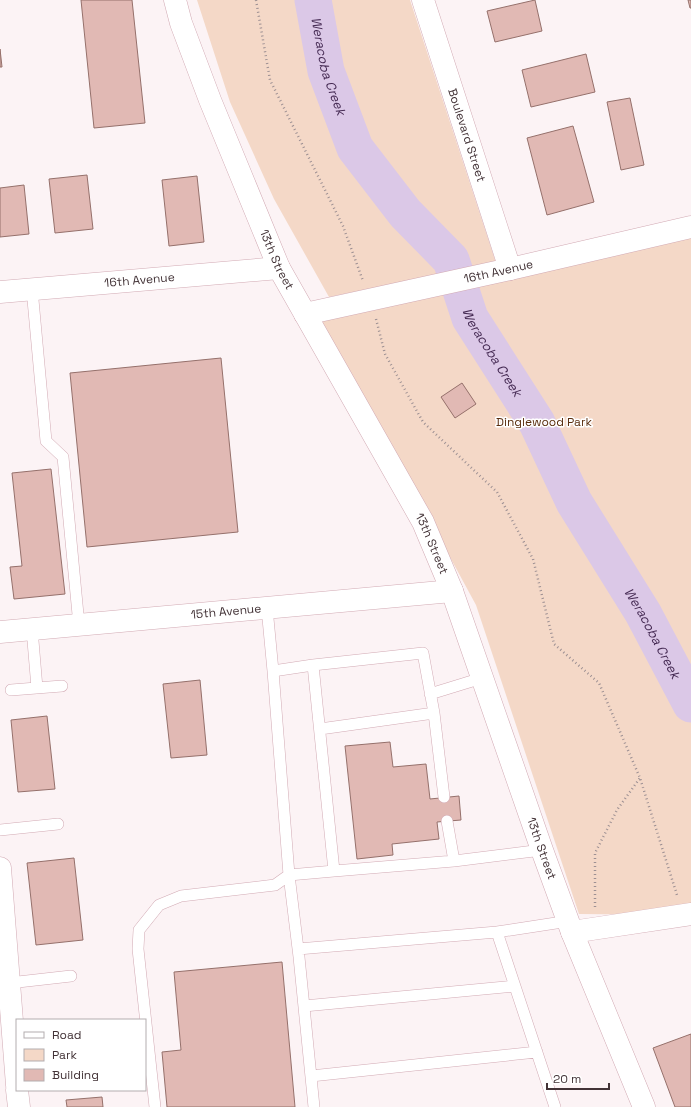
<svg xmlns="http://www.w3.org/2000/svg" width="691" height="1107" font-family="'Space Grotesk',sans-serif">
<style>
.green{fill:#f4d8c7}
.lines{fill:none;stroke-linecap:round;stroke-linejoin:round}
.river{stroke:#dbc8e7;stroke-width:37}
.building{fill:#e1b9b4;stroke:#95706b}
.service-casing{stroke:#d2aab4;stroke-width:12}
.minor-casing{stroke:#d2aab4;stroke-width:23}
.secondary-casing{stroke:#d2aab4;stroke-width:23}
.path{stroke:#9d9093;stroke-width:2.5;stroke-dasharray:1 3;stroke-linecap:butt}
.service{stroke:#fff;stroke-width:11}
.minor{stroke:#fff;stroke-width:22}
.secondary{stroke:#fff;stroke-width:22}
.labels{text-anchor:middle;stroke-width:3;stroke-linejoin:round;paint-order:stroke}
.street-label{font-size:12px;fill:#423236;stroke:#fff}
.park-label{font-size:12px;fill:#5a2e0f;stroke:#fff}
.water-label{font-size:13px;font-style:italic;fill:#452a53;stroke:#fff}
</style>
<rect width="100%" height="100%" fill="#fcf3f5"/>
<path class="green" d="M 197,0 L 410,0 L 496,263 L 329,297 L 274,199 L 230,102 Z
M 691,237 L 691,913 L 683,915 L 579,914 L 476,605 L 321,320 Z"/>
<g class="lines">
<path class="river" id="s1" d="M 313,0 L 326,71 L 355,148 L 405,213 L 451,260 L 470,318 L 537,423 L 574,502 L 643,613 L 691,704"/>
</g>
<path class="building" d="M 81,0 L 132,0 L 145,123 L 94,128 Z
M 535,0 L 542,31 L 495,42 L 487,11 Z
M 688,0 L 691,0 L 691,8 L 690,8 Z
M 0,49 L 2,67 L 0,67 Z
M 586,54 L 595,92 L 531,107 L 522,70 Z
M 630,98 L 644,165 L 621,170 L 607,102 Z
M 573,126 L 594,202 L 547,215 L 527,138 Z
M 87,175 L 93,229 L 55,233 L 49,179 Z
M 197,176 L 204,242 L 169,246 L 162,180 Z
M 24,185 L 29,234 L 0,237 L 0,188 Z
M 221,358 L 238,532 L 87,547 L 70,373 Z
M 462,383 L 476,404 L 455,418 L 441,397 Z
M 51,469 L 65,594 L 14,599 L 10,567 L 22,566 L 12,473 Z
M 200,680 L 207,755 L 171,758 L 163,684 Z
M 47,716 L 55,789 L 18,792 L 11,720 Z
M 390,742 L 393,767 L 426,764 L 430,799 L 459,796 L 461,820 L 437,822 L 439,839 L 392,844 L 393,855 L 357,859 L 345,746 Z
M 74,858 L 83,940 L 36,945 L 27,863 Z
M 282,962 L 295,1107 L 167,1107 L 162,1052 L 181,1050 L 174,972 Z
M 691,1034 L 691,1107 L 675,1107 L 653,1048 Z
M 102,1097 L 103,1107 L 67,1107 L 66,1100 Z"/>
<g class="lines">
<g class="service-casing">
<path id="service" d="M 32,289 L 46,441 L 63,457 L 79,625
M 32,629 L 37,688
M 313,665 L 423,653 L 434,713 L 444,797
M 273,671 L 313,665 L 334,871 L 454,861 L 542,850
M 11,690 L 62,686
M 430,694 L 482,678
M 320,729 L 434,713
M 447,821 L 454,861
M 0,830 L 58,824
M 497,932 L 569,921
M 298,949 L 497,932 L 555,1107
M 9,983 L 71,976
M 304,1006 L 515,986
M 311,1076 L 537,1052
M 155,1107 L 138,949 L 139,930 L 159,905 L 181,896 L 275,885 L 289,875 L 273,671 L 267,608
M 314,1107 L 299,957 L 289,875 L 334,871"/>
</g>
<g class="minor-casing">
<g id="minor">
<path id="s2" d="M 423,0 L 510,269"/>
<path id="s3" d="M 0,292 L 279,268"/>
<path id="s4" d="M 305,314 L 510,269 L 691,227"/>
<path id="s5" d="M 0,632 L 452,591"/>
<path d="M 0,868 L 17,1085"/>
<path d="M 572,932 L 691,914"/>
<path d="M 17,1090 L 19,1107"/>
</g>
</g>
<g class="secondary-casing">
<g id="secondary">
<path id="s6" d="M 175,0 L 181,23 L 210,100 L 279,268 L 423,522 L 452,591 L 542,850 L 572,932 L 644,1107"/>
</g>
</g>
<path class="path" d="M 256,0 L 270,80 L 343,226 L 363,281
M 376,319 L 385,354 L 423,422 L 497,492 L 533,559 L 554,644 L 599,683 L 640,778 L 677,895
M 595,907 L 595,853 L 617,810 L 640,778"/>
<use href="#service" class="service"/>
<use href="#minor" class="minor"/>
<use href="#secondary" class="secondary"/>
</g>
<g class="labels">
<g class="street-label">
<text dy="4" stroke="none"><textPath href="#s2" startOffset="142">Boulevard Street</textPath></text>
<text dy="4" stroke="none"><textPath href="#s6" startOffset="279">13th Street</textPath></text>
<text dy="4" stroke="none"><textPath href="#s4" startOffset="198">16th Avenue</textPath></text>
<text dy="4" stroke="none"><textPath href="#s3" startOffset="140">16th Avenue</textPath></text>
<text dy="4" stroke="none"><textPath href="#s6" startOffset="603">13th Street</textPath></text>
<text dy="4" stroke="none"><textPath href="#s5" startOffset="227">15th Avenue</textPath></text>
<text dy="4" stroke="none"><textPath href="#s6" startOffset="927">13th Street</textPath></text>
</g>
<g class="park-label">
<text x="544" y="426">Dinglewood Park</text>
</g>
<g class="water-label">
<text dy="5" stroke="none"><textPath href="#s1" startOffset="68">Weracoba Creek</textPath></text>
<text dy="5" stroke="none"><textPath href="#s1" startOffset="404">Weracoba Creek</textPath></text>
<text dy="5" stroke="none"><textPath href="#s1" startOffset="728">Weracoba Creek</textPath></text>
</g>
</g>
<rect x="16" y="1019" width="130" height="72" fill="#ffffff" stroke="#b3adaf"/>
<rect x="24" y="1032" width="20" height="6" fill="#ffffff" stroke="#b3adaf"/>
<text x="52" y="1039" font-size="12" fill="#423236">Road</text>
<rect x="24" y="1049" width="20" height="12" fill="#f4d8c7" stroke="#b3adaf"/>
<text x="52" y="1059" font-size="12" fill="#423236">Park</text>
<rect x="24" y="1069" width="20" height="12" fill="#e1b9b4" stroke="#b3adaf"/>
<text x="52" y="1079" font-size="12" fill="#423236">Building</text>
<path d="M547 1083v6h62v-6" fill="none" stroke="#423236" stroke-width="2"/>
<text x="553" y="1083" font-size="12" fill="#423236" stroke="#ffffff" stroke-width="3" paint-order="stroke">20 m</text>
</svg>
